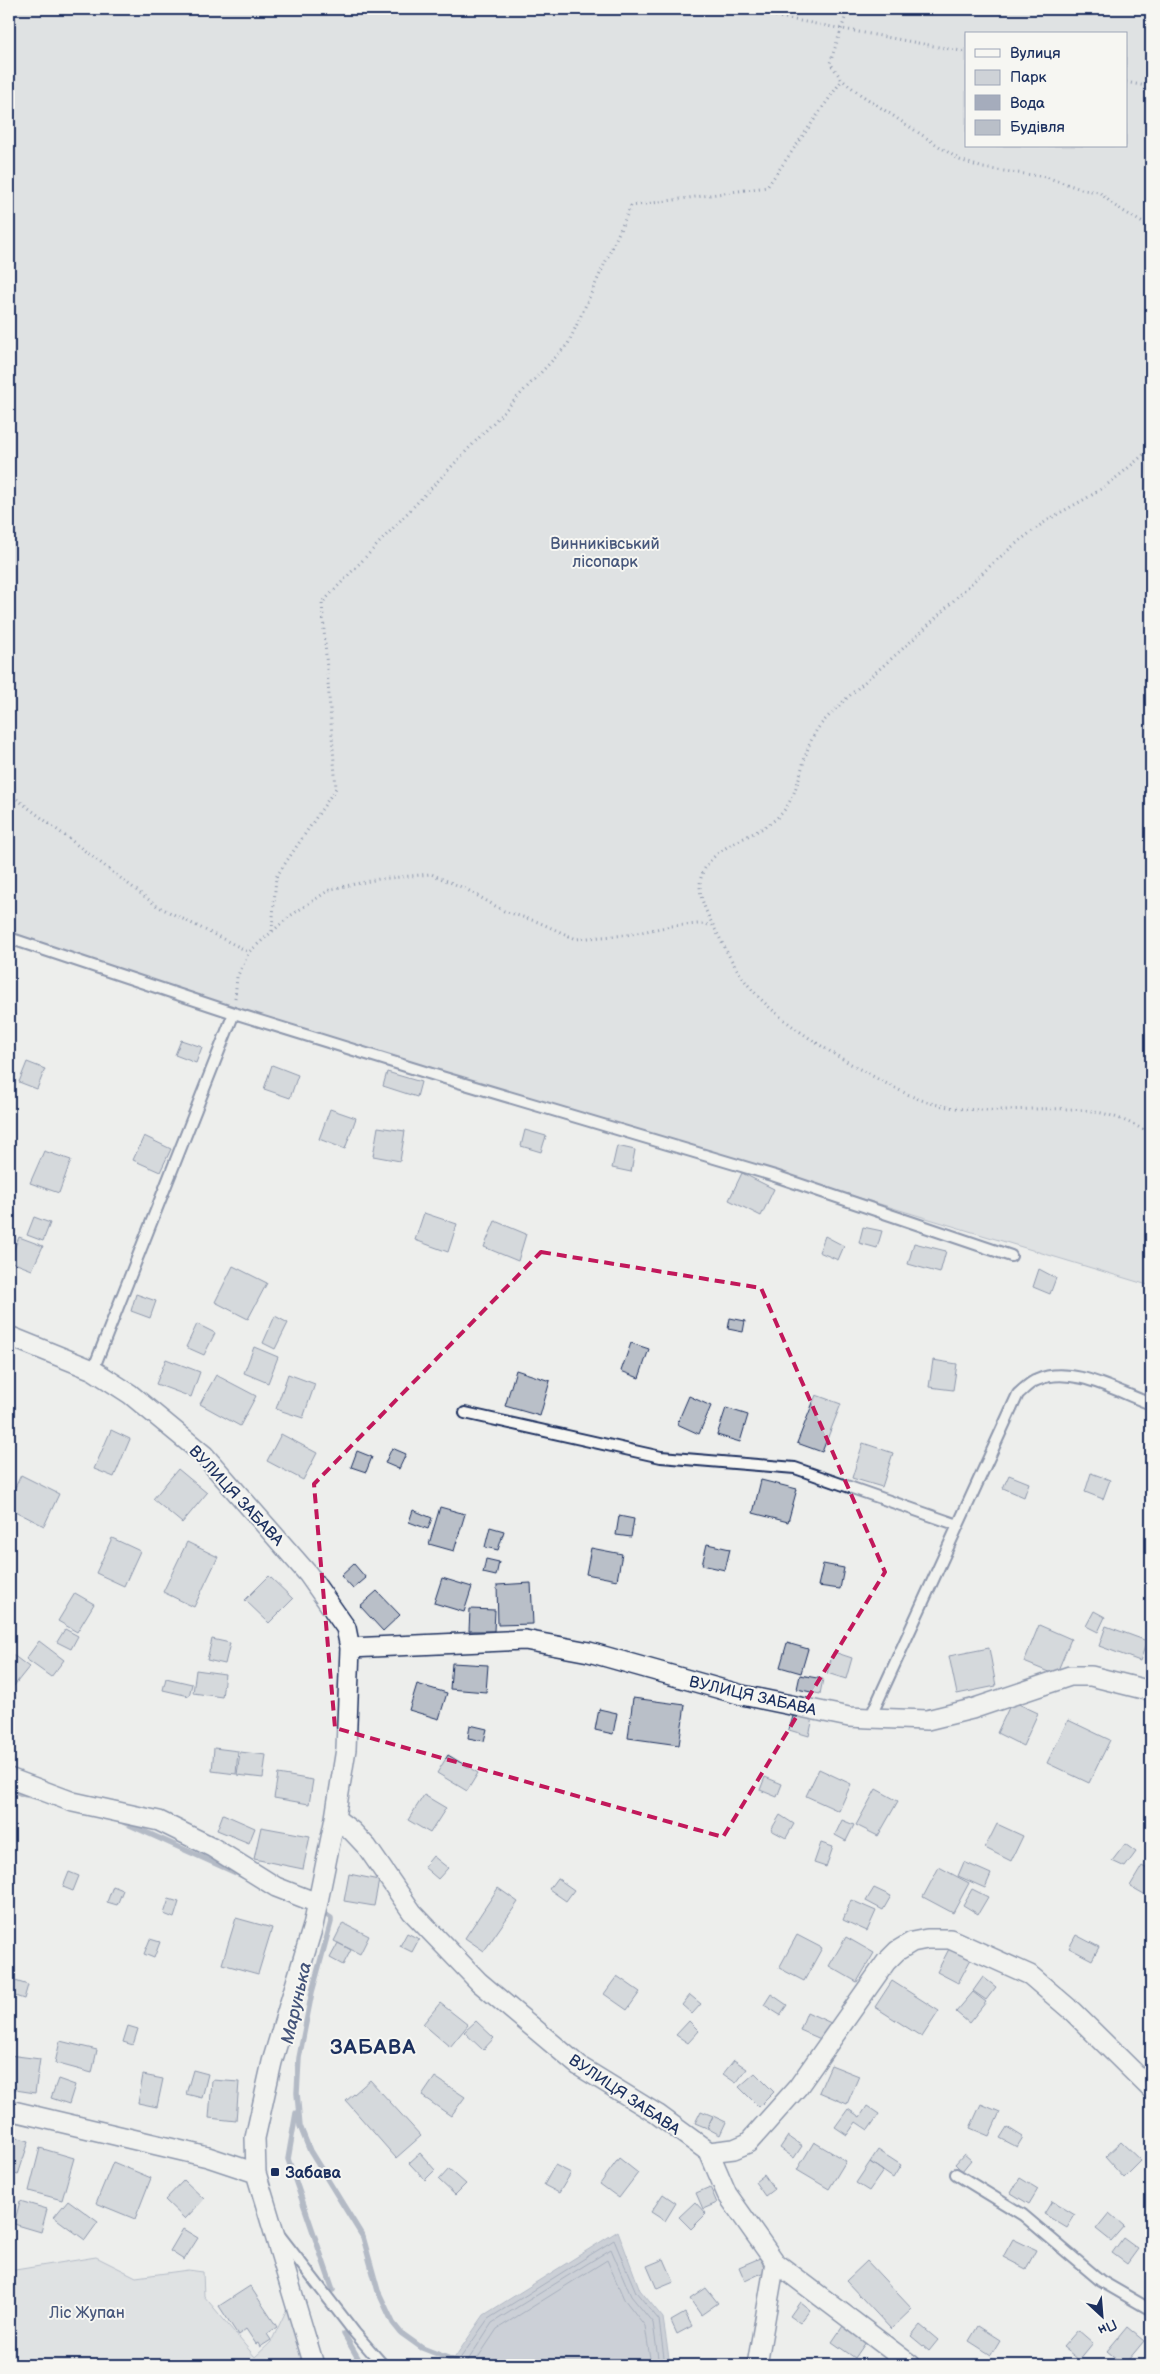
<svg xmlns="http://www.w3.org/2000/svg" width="1160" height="2374" font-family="'Balsamiq Sans',sans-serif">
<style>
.green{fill:#ced2d7;stroke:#74809a;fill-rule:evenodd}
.water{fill:#a5acbc;stroke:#6e7a96}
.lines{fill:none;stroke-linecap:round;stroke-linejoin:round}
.shore{stroke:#526184;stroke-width:1}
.stream{stroke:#6e7a96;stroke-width:5.5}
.building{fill:#b9bfc8;stroke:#1b2f5e}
.service-casing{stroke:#1b2f5e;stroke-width:14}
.minor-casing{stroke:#1b2f5e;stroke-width:22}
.path{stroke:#1b2f5e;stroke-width:3;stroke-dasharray:1 4;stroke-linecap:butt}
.service{stroke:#f6f6f2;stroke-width:10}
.minor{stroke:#f6f6f2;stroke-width:19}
.marked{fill:none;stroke:#c2185b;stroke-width:4;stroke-dasharray:10 6;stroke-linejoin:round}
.poi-dot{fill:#1b2f5e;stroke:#f6f6f2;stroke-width:2}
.labels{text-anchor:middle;stroke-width:4;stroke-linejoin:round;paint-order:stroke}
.park-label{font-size:16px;fill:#48587c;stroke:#f6f6f2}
.street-label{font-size:16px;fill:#1b2f5e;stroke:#f6f6f2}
.poi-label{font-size:16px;font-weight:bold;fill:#1b2f5e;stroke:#f6f6f2;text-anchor:start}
.water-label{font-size:18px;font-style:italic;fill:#44547a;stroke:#f6f6f2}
.district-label{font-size:21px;font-weight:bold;letter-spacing:1px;fill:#1b2f5e;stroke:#f6f6f2}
</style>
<rect width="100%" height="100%" fill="#edeeec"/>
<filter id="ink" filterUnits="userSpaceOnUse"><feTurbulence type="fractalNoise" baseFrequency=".02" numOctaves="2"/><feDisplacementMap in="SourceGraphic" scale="10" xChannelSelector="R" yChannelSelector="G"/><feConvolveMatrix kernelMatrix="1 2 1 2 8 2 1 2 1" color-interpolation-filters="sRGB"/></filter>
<g filter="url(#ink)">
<path class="green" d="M 9,9 L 1151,9 L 1151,1286 L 89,965 L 9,938 ZM 966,34 L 1126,34 L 1126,146 L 966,146 Z
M 96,2257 L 136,2277 L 188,2270 L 203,2272 L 204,2296 L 255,2357 L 271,2342 L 287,2309 L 306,2365 L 9,2365 L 9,2271 Z"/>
<path class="water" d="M 618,2231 L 640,2290 L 663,2318 L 670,2365 L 454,2365 L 453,2360 L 484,2315 Z"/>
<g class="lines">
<path class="shore" d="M 459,2365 L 459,2360 L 488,2319 L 614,2240 L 636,2292 L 659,2320 L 665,2365
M 465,2365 L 492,2323 L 611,2249 L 631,2296 L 653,2323 L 659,2365
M 473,2365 L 497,2329 L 607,2260 L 624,2299 L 645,2326 L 651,2365"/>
<path class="stream" d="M 9,1788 L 22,1794 L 36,1797
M 121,1821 L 243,1876
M 320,1911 L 331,1918 L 331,1922 L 312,1992 L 299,2058 L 297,2093 L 300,2126 L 310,2151 L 363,2237 L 378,2291 L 393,2323 L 401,2333 L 422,2348 L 458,2362
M 296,2113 L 288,2159 L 333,2290
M 344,2334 L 362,2365"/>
</g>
<path class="building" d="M 181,1040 L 202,1047 L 196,1063 L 175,1055 Z
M 27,1062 L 45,1069 L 37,1089 L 19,1082 Z
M 272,1065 L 298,1075 L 290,1098 L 264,1089 Z
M 387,1072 L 421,1082 L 417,1097 L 383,1086 Z
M 330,1109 L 356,1118 L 345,1149 L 319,1139 Z
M 378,1127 L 405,1131 L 400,1161 L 373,1156 Z
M 525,1130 L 546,1136 L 541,1152 L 521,1146 Z
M 144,1136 L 171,1149 L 160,1172 L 133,1160 Z
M 617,1146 L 635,1150 L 631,1172 L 612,1168 Z
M 44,1151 L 71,1160 L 59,1193 L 30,1183 Z
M 742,1173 L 774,1189 L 761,1216 L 729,1200 Z
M 9,1196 L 15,1198 L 9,1215 Z
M 424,1213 L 457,1224 L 448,1252 L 415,1240 Z
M 34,1217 L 50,1223 L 43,1241 L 27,1235 Z
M 495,1221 L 526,1234 L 518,1261 L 484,1247 Z
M 863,1227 L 882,1231 L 877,1248 L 859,1243 Z
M 825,1236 L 844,1246 L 838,1260 L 819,1252 Z
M 19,1237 L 43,1246 L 32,1270 L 9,1261 Z
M 914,1243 L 946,1251 L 940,1273 L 908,1264 Z
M 233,1266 L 267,1283 L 248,1319 L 215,1302 Z
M 1039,1269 L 1056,1278 L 1050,1294 L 1033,1287 Z
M 136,1294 L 156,1301 L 150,1318 L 131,1311 Z
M 275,1316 L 288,1323 L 275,1349 L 263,1343 Z
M 730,1318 L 745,1321 L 743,1332 L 728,1329 Z
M 197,1324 L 215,1333 L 204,1355 L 186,1347 Z
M 631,1343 L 649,1349 L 639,1378 L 621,1371 Z
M 254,1347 L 278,1357 L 268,1383 L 244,1373 Z
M 166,1359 L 200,1372 L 191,1397 L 156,1384 Z
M 933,1360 L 957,1364 L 953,1390 L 929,1387 Z
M 516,1370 L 550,1381 L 540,1416 L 505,1406 Z
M 288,1374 L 315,1384 L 303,1418 L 276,1409 Z
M 216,1375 L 256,1396 L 240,1426 L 200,1404 Z
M 816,1395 L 841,1404 L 822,1452 L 797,1443 Z
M 689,1396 L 711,1406 L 699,1434 L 677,1424 Z
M 726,1408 L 748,1415 L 740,1442 L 717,1435 Z
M 111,1430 L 130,1439 L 114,1477 L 94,1469 Z
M 281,1434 L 317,1453 L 303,1480 L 267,1461 Z
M 863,1443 L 893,1453 L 882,1487 L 852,1478 Z
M 392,1448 L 406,1454 L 399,1469 L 385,1463 Z
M 357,1451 L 372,1457 L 366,1472 L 351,1467 Z
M 178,1469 L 207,1493 L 182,1523 L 153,1499 Z
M 1091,1473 L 1110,1480 L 1103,1499 L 1085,1492 Z
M 21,1475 L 59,1494 L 44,1526 L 9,1508 L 9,1500 Z
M 1009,1475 L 1029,1483 L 1024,1497 L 1003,1488 Z
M 761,1480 L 797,1489 L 788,1522 L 753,1513 Z
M 440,1507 L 465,1514 L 454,1551 L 429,1544 Z
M 413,1510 L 432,1518 L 428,1529 L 409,1522 Z
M 619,1516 L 634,1519 L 631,1537 L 616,1535 Z
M 490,1527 L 504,1531 L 498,1550 L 485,1547 Z
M 112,1538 L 140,1551 L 124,1586 L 96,1573 Z
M 187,1542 L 218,1557 L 194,1607 L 163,1592 Z
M 707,1544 L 730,1549 L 725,1570 L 702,1565 Z
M 591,1548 L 622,1554 L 617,1580 L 586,1574 Z
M 486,1559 L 499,1562 L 496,1576 L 483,1573 Z
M 354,1564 L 366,1578 L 353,1589 L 341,1576 Z
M 823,1564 L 844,1568 L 840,1589 L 818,1586 Z
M 269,1576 L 293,1599 L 269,1623 L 245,1600 Z
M 442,1578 L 472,1587 L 464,1612 L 434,1603 Z
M 531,1583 L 533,1624 L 498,1625 L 497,1585 Z
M 377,1591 L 400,1615 L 383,1631 L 360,1606 Z
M 75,1593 L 94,1604 L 77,1632 L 58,1621 Z
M 470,1609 L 495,1610 L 494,1631 L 469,1631 Z
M 1094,1611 L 1105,1617 L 1098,1632 L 1086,1626 Z
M 1039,1625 L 1071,1639 L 1056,1675 L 1024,1662 Z
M 1106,1626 L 1147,1641 L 1140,1661 L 1099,1646 Z
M 65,1629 L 78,1636 L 71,1649 L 57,1642 Z
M 212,1639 L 230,1643 L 225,1664 L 207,1660 Z
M 39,1641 L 64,1660 L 51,1677 L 26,1659 Z
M 787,1643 L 808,1649 L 801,1673 L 780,1667 Z
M 989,1648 L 996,1686 L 957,1694 L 949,1656 Z
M 9,1652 L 29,1667 L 9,1692 Z
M 834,1652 L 852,1658 L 846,1679 L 827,1673 Z
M 452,1663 L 488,1665 L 486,1692 L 450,1689 Z
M 196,1670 L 225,1674 L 222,1697 L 193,1693 Z
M 800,1675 L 823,1679 L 820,1694 L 797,1689 Z
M 166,1678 L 192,1684 L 189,1696 L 163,1690 Z
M 417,1684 L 447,1693 L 439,1719 L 409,1710 Z
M 633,1698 L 685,1705 L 679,1745 L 628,1738 Z
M 1012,1701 L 1038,1713 L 1023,1746 L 997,1733 Z
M 599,1709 L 617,1713 L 613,1734 L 595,1730 Z
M 794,1713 L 813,1718 L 809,1736 L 789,1730 Z
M 1068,1720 L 1110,1740 L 1089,1783 L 1047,1763 Z
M 470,1725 L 487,1729 L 484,1741 L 468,1738 Z
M 214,1748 L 238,1751 L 236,1774 L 212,1771 Z
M 240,1752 L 266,1755 L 263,1778 L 237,1775 Z
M 448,1755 L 478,1773 L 467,1791 L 437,1773 Z
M 819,1769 L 851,1784 L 839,1811 L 806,1796 Z
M 278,1774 L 313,1780 L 309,1804 L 274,1798 Z
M 765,1777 L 782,1784 L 777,1797 L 760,1790 Z
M 876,1789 L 898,1801 L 878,1836 L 856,1825 Z
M 424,1795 L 446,1808 L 430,1833 L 408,1820 Z
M 223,1814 L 255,1828 L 249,1843 L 217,1830 Z
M 780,1815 L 794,1824 L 786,1838 L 771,1830 Z
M 842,1820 L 854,1825 L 846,1841 L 835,1835 Z
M 997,1824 L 1023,1836 L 1011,1861 L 985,1848 Z
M 261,1827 L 310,1836 L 303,1869 L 254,1859 Z
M 821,1843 L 833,1847 L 826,1867 L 814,1863 Z
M 1125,1844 L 1136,1852 L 1125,1867 L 1112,1861 Z
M 433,1856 L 448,1868 L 438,1879 L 424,1867 Z
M 964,1862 L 991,1874 L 985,1888 L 958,1876 Z
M 1142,1866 L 1151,1871 L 1151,1898 L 1130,1886 Z
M 939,1867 L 969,1883 L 953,1913 L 923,1897 Z
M 69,1872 L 79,1876 L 73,1891 L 63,1887 Z
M 349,1874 L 379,1880 L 374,1906 L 344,1901 Z
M 557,1878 L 574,1890 L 566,1901 L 549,1889 Z
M 113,1886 L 123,1890 L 117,1905 L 107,1902 Z
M 498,1888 L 518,1902 L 484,1951 L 465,1938 Z
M 874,1888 L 891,1896 L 883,1910 L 866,1901 Z
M 972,1889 L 988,1897 L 978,1914 L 963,1905 Z
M 169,1899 L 179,1902 L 174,1918 L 164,1914 Z
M 851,1900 L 876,1911 L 867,1931 L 843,1920 Z
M 236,1918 L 272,1928 L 258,1974 L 222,1964 Z
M 343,1923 L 369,1936 L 360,1954 L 334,1941 Z
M 407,1933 L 419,1939 L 412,1952 L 400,1946 Z
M 797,1935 L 822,1948 L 804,1981 L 779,1968 Z
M 1076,1935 L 1099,1947 L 1092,1960 L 1069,1948 Z
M 846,1937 L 874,1953 L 857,1982 L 829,1966 Z
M 150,1939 L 160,1942 L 154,1958 L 144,1954 Z
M 338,1943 L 351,1950 L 343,1965 L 330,1958 Z
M 950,1947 L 971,1959 L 958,1983 L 937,1972 Z
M 617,1976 L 640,1992 L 627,2010 L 604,1994 Z
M 983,1977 L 996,1987 L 986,2000 L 973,1991 Z
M 9,1979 L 28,1985 L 24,1999 L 9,1994 Z
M 892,1981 L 939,2011 L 922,2037 L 875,2007 Z
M 973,1992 L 986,2002 L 969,2023 L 956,2012 Z
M 771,1994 L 787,2005 L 780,2015 L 764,2005 Z
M 690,1995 L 701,2004 L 692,2014 L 682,2005 Z
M 440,2003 L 468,2025 L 450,2047 L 423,2024 Z
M 807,2012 L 831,2023 L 823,2040 L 800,2030 Z
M 476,2021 L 494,2038 L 483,2050 L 464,2032 Z
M 689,2021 L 699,2031 L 688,2043 L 676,2035 Z
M 128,2026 L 138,2029 L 133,2045 L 123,2042 Z
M 60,2041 L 97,2050 L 92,2073 L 55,2063 Z
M 9,2055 L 40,2059 L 35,2093 L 9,2089 Z
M 734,2060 L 747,2069 L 736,2083 L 723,2074 Z
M 831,2065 L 859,2076 L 847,2104 L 819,2092 Z
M 193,2070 L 208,2074 L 202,2098 L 186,2094 Z
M 755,2073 L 774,2092 L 759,2107 L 739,2087 Z
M 143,2075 L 163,2079 L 157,2107 L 138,2103 Z
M 435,2077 L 465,2097 L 451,2116 L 422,2096 Z
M 58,2079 L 75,2085 L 69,2104 L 51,2098 Z
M 212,2080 L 239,2082 L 236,2121 L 209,2118 Z
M 370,2080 L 421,2136 L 396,2158 L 346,2101 Z
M 981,2104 L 1000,2112 L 989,2136 L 970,2128 Z
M 867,2106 L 879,2114 L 868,2130 L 856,2122 L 847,2135 L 835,2127 L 848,2109 L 860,2117 Z
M 701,2111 L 713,2116 L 707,2128 L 695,2123 Z
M 713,2116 L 726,2122 L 720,2135 L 707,2128 Z
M 1007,2127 L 1023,2137 L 1017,2147 L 1000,2138 Z
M 9,2135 L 29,2141 L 18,2175 L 9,2172 Z
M 788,2136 L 802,2146 L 794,2158 L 780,2148 Z
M 814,2142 L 846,2161 L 829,2189 L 797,2170 Z
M 1121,2142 L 1141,2161 L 1124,2178 L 1105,2157 Z
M 40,2148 L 74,2158 L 62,2200 L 29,2191 Z
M 878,2150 L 901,2165 L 893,2178 L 870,2162 Z
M 420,2153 L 435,2170 L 425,2180 L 409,2163 Z
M 964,2154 L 971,2160 L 962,2171 L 955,2164 Z
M 619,2158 L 638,2173 L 619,2198 L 600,2184 Z
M 113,2162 L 151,2178 L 135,2219 L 96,2203 Z
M 870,2162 L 883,2171 L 869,2191 L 856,2183 Z
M 555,2165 L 571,2173 L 559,2193 L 544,2185 Z
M 449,2169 L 466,2184 L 455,2195 L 439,2180 Z
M 764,2175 L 774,2189 L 765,2196 L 755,2182 Z
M 1020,2178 L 1038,2189 L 1029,2204 L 1011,2193 Z
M 184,2180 L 204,2199 L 185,2219 L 165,2200 Z
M 710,2187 L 717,2203 L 703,2209 L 696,2193 Z
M 1151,2190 L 1151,2200 L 1146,2196 Z
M 663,2194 L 676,2203 L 665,2221 L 651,2212 Z
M 68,2200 L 98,2222 L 85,2240 L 54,2217 Z
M 20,2201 L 47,2209 L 41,2232 L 14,2224 Z
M 1052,2201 L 1075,2215 L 1067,2228 L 1044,2214 Z
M 695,2202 L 706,2214 L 691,2229 L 679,2217 Z
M 1109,2213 L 1124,2226 L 1111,2241 L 1096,2229 Z
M 183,2229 L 198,2238 L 184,2260 L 170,2251 Z
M 1123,2238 L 1138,2249 L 1127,2264 L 1112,2253 Z
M 1013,2239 L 1036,2250 L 1026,2269 L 1003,2257 Z
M 760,2258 L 766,2271 L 745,2281 L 739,2267 Z
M 664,2259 L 674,2282 L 657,2289 L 647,2266 Z
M 867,2261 L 912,2309 L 891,2329 L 846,2281 Z
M 250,2286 L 277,2327 L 267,2334 L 271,2340 L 260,2347 L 258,2343 L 256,2344 L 246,2329 L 238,2335 L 219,2306 Z
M 706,2288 L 718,2303 L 701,2315 L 690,2299 Z
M 800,2302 L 810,2310 L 800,2323 L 790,2316 Z
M 685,2313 L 692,2326 L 677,2334 L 671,2321 Z
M 920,2325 L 938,2340 L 929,2351 L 911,2336 Z
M 843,2326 L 866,2342 L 855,2358 L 832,2342 Z
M 978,2326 L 1000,2340 L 991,2355 L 969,2341 Z
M 1127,2327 L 1144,2341 L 1124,2365 L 1107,2351 Z
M 1078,2330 L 1093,2343 L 1079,2360 L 1063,2347 Z"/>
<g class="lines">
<g class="service-casing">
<path id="service" d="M 9,938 L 234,1013 L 438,1076 L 775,1176 L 1011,1256
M 93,1370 L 234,1013
M 465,1413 L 661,1457 L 795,1468 L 958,1525
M 870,1718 L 1018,1394 C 1024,1389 1030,1382 1037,1380 C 1071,1364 1118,1392 1151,1404
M 956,2174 L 1023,2215 L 1101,2281 L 1151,2310
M 280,2236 L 355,2333 L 383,2365"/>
</g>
<g class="minor-casing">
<path id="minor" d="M 9,1336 L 93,1370 L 130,1394 L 204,1455 L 308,1574 L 346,1628 L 350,1648 L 346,1749 L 335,1818 L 313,1926 L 272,2062 L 255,2138 L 256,2173 L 314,2365
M 350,1648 L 525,1640 L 589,1652 L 742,1695 L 849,1717 L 870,1718 L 927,1720 L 972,1709 L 1070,1676 L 1091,1676 L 1151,1691
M 9,1778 L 73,1802 L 159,1821 L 212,1847 L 276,1887 L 317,1903
M 335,1818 L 352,1831 L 367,1847 L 412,1912 L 479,1982 L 579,2066 L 657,2114 L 709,2152 L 727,2194 L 775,2262 L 911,2365
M 9,2110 L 208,2157 L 256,2173
M 709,2152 L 734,2149 L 748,2143 L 798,2087 L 886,1962 L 897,1951 L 912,1942 L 927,1939 L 950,1939 L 1030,1975 L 1073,2012 L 1151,2089
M 757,2365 L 775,2262"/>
</g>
<path class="path" d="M 736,9 L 966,52
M 845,9 L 846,15 L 830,63 L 842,80 L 860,94 L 960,160 L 983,168 L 1046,177 L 1084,190 L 1099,192 L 1115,206 L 1151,228
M 1147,9 L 1151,10
M 1126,82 L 1151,87
M 1151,448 C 1133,464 1115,480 1095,493 C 1076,505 1055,514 1038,527 C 990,561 951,605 908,644 C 879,670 849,694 823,722 C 801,746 804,783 785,809 C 765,837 720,839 704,870 C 694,888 705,910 714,927 C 726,950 737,974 755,993 C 789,1031 859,1070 905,1093 C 963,1122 1022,1104 1083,1110 C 1107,1112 1131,1122 1151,1134
M 9,793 L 157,906 L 249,952
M 272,931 L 276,877 L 336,788 L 322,603 L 568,344 L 631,206 L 767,187 L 842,80
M 235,998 L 237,977 L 249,952 L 290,916 L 331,889 L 379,879 L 431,874 L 466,889 L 504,911 L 538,922 L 576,939 L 627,935 L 671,926 L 698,924 L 712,925"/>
<use href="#service" class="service"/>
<use href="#minor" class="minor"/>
</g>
</g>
<path d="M0 0H1160V2374H0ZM 541,1252 L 761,1288 L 885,1572 L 723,1837 L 335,1728 L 314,1484 Z" fill="#edeeec" fill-opacity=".55" fill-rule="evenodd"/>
<path class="marked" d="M 541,1252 L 761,1288 L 885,1572 L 723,1837 L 335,1728 L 314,1484 Z"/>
<rect class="poi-dot" x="270" y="2167" width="10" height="10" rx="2.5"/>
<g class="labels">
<g class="park-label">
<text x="605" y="549">Винниківський<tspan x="605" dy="18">лісопарк</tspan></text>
<text x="87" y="2318">Ліс Жупан</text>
</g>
<g class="street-label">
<text transform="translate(237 1495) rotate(47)" y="6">ВУЛИЦЯ ЗАБАВА</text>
<text transform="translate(753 1695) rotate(13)" y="6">ВУЛИЦЯ ЗАБАВА</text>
<text transform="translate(625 2094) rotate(34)" y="6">ВУЛИЦЯ ЗАБАВА</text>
</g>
<g class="poi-label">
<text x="285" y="2178">Забава</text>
</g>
<g class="water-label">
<text transform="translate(296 2003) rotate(-77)" y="6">Марунька</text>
</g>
<g class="district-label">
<text x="373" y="2054">ЗАБАВА</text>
</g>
</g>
<rect width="1160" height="2374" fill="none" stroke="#f6f6f2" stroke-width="30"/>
<rect x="15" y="15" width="1130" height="2344" fill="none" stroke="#1b2f5e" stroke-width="2" filter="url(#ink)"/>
<rect x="965" y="32" width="162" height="115" fill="#f6f6f2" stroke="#9ea6b7"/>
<rect x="975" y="49" width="25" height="8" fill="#f6f6f2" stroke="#9ea6b7"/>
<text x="1010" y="58" font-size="15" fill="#1b2f5e">Вулиця</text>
<rect x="975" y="70" width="25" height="15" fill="#ced2d7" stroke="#9ea6b7"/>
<text x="1010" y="82" font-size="15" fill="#1b2f5e">Парк</text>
<rect x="975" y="95" width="25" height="15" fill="#a5acbc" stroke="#9ea6b7"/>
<text x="1010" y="108" font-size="15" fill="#1b2f5e">Вода</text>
<rect x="975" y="120" width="25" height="15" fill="#b9bfc8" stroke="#9ea6b7"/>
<text x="1010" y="132" font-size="15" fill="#1b2f5e">Будівля</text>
<g transform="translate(1102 2316) rotate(154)" stroke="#f6f6f2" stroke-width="4" paint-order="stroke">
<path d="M0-4L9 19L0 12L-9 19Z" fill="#1b2f5e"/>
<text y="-8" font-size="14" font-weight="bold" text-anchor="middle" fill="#1b2f5e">Пн</text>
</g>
</svg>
